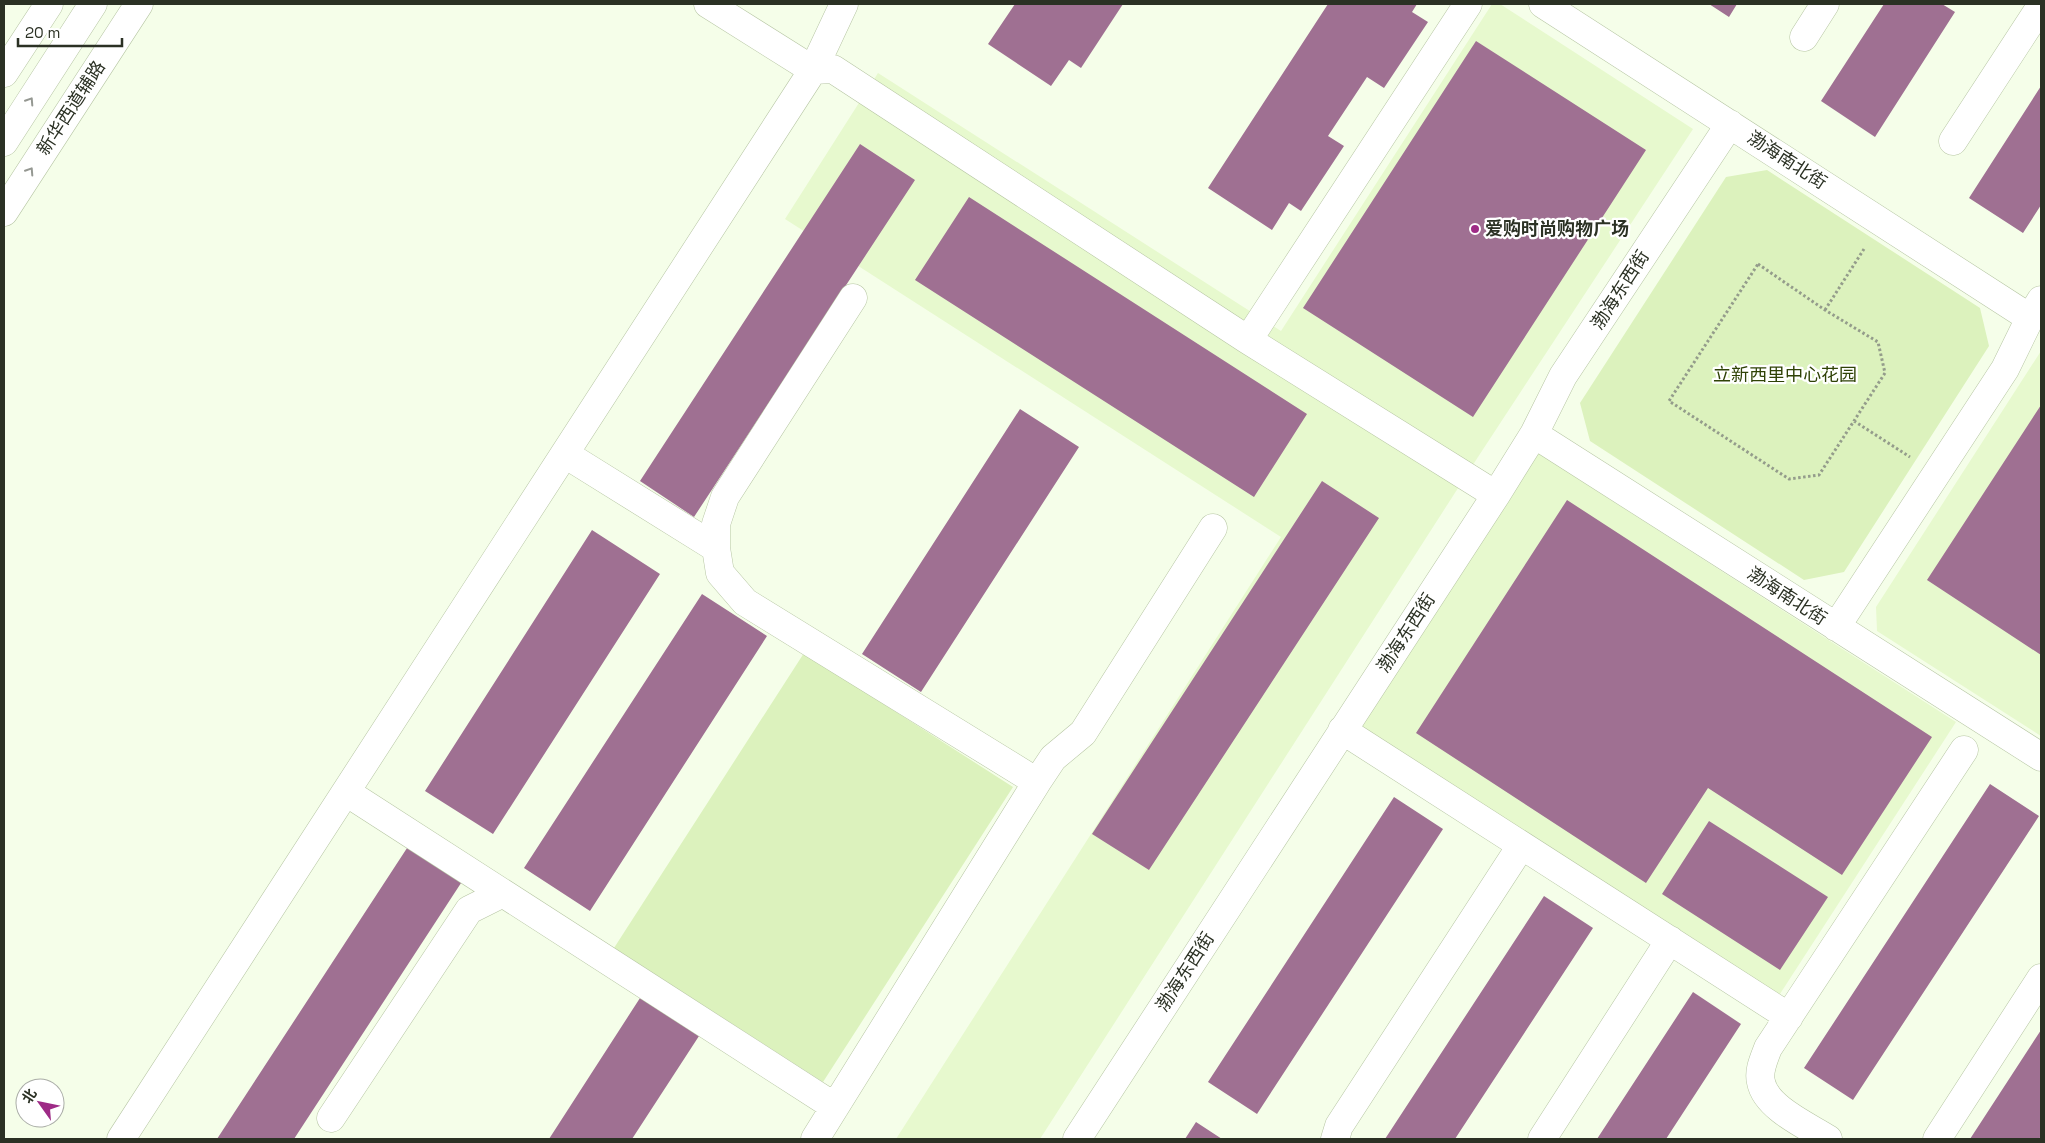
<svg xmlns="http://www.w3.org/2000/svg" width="2045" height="1143" font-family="'Space Grotesk','Noto Sans SC',sans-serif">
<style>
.built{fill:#e7f9ce}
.green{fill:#dcf2bd}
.building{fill:#9f7092}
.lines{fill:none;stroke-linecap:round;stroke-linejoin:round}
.minor-casing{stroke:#b6c5a3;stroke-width:29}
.major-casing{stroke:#b6c5a3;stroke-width:29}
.path{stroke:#949c8b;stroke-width:3;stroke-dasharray:2.5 2.5;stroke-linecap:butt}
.minor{stroke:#fff;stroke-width:28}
.major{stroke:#fff;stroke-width:28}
.oneway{stroke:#959892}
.poi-dot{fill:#9e2b86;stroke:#fff;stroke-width:2}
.labels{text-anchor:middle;stroke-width:4.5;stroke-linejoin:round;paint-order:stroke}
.street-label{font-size:18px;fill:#2b3124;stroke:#fff}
.poi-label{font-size:18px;font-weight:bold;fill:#2b3124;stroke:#fff;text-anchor:start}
.park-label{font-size:18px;fill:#2f4206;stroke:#fff}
</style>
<rect width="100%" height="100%" fill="#f5fee9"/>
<path class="built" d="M 1492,4 L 1500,4 L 1693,129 L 1478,457 L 1040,1139 L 896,1139 L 1281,537 L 785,219 L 878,73 L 1281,331 Z
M 2041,351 L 2041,736 L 1877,631 L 1876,607 Z
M 1538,453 L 1956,722 L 1778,997 L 1361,728 Z"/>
<path class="green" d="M 1767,170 L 1980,308 L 1989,346 L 1844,572 L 1804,580 L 1590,441 L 1580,403 L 1726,177 Z
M 804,653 L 1013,787 L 823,1082 L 614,948 Z"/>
<path class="building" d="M 1015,4 L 1123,4 L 1081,68 L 1069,60 L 1051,86 L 988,44 Z
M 1328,4 L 1417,4 L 1412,12 L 1428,22 L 1384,88 L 1367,77 L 1328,136 L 1344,146 L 1301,211 L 1289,203 L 1272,230 L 1208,188 Z
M 1709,4 L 1737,4 L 1729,17 Z
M 1884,4 L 1942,4 L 1955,12 L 1875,137 L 1821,101 Z
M 1476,41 L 1646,150 L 1473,417 L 1303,308 Z
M 2041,86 L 2041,205 L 2023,233 L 1969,198 Z
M 860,144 L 915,180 L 694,517 L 640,481 Z
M 969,197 L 1307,414 L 1254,497 L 915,280 Z
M 2041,405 L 2041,655 L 1927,580 Z
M 1020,409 L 1079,447 L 921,692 L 862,654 Z
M 1322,481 L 1379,518 L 1149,870 L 1092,834 Z
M 1567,500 L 1932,737 L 1842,875 L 1708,788 L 1646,883 L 1416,733 Z
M 592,530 L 660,574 L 493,834 L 425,791 Z
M 702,594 L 767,636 L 590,911 L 524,868 Z
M 1990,784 L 2039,816 L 1853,1100 L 1804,1068 Z
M 1394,797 L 1443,829 L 1257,1114 L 1208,1082 Z
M 1709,821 L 1828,897 L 1780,970 L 1662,894 Z
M 409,845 L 463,880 L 294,1139 L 217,1139 Z
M 1544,896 L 1593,928 L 1455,1139 L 1385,1139 Z
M 1693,992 L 1741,1024 L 1666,1139 L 1597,1139 Z
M 640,998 L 699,1036 L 632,1139 L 549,1139 Z
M 2041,1030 L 2041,1136 L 2039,1139 L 1970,1139 Z
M 1196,1122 L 1222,1139 L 1185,1139 Z"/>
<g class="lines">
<g class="minor-casing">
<path id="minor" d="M 708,4 L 813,70 L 833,69 L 1248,340 L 1496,495
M 1543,4 L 2030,318
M 1804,37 L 1825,4
M 1953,141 L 2041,6
M 4,212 L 139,4
M 1248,340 L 1468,4
M 1534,434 L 2041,757
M 565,454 L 716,548 L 720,573 L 745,602 L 1037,782 L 815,1139
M 716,548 L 716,524 L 725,497 L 853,298
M 1836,627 L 2005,369 L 2030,318 L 2041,300
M 1342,730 L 1789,1017
M 1037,782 L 1053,758 L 1083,733 L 1213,528
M 346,792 L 835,1107
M 331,1118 L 469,910 L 503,893
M 121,1139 L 813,70 L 844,4
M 1077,1139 L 1496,495 L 1534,434 L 1563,376 L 1730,124
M 1335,1139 L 1339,1126 L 1521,846
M 1542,1139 L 1670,940
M 1828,1139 C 1808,1126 1766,1108 1761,1082 C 1758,1071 1764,1059 1768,1048 L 1964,750
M 1937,1139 L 2041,978"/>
</g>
<g class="major-casing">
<path id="major" d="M 4,73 L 49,4
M 4,142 L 93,4"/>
</g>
<path class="path" d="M 1758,264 L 1825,310 L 1878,342 L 1885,373 L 1819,475 L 1789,479 L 1669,401 Z
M 1825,310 L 1864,249
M 1854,421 L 1910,457"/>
<use href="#minor" class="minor"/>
<use href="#major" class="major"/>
</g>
<defs><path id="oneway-chevron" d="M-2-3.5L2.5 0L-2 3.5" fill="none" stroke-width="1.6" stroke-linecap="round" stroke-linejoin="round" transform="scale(1.25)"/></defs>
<g class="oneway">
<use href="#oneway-chevron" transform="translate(30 101) rotate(-57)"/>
<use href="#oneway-chevron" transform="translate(30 171) rotate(-57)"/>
</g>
<circle class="poi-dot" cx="1475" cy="229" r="5"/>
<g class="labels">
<g class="street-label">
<text transform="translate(71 108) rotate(-57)" y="6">新华西道辅路</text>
<text transform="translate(1787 160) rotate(33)" y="6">渤海南北街</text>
<text transform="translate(1620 290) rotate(-57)" y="6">渤海东西街</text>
<text transform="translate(1787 596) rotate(33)" y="6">渤海南北街</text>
<text transform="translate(1406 633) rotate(-57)" y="6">渤海东西街</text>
<text transform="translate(1185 972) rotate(-57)" y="6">渤海东西街</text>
</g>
<g class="poi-label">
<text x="1485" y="235">爱购时尚购物广场</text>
</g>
<g class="park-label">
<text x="1785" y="381">立新西里中心花园</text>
</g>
</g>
<rect width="2045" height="1143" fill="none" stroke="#2b3124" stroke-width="10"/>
<g transform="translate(40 1103) rotate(303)"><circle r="24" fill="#ffffff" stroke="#aaada7"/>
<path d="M0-4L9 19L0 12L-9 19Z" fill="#9e2b86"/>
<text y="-8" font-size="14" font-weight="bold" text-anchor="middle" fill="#2b3124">北</text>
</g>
<path d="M18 38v8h104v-8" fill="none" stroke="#2b3124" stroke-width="2.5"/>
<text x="25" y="38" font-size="15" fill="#2b3124" stroke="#ffffff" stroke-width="4" paint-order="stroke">20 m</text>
</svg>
